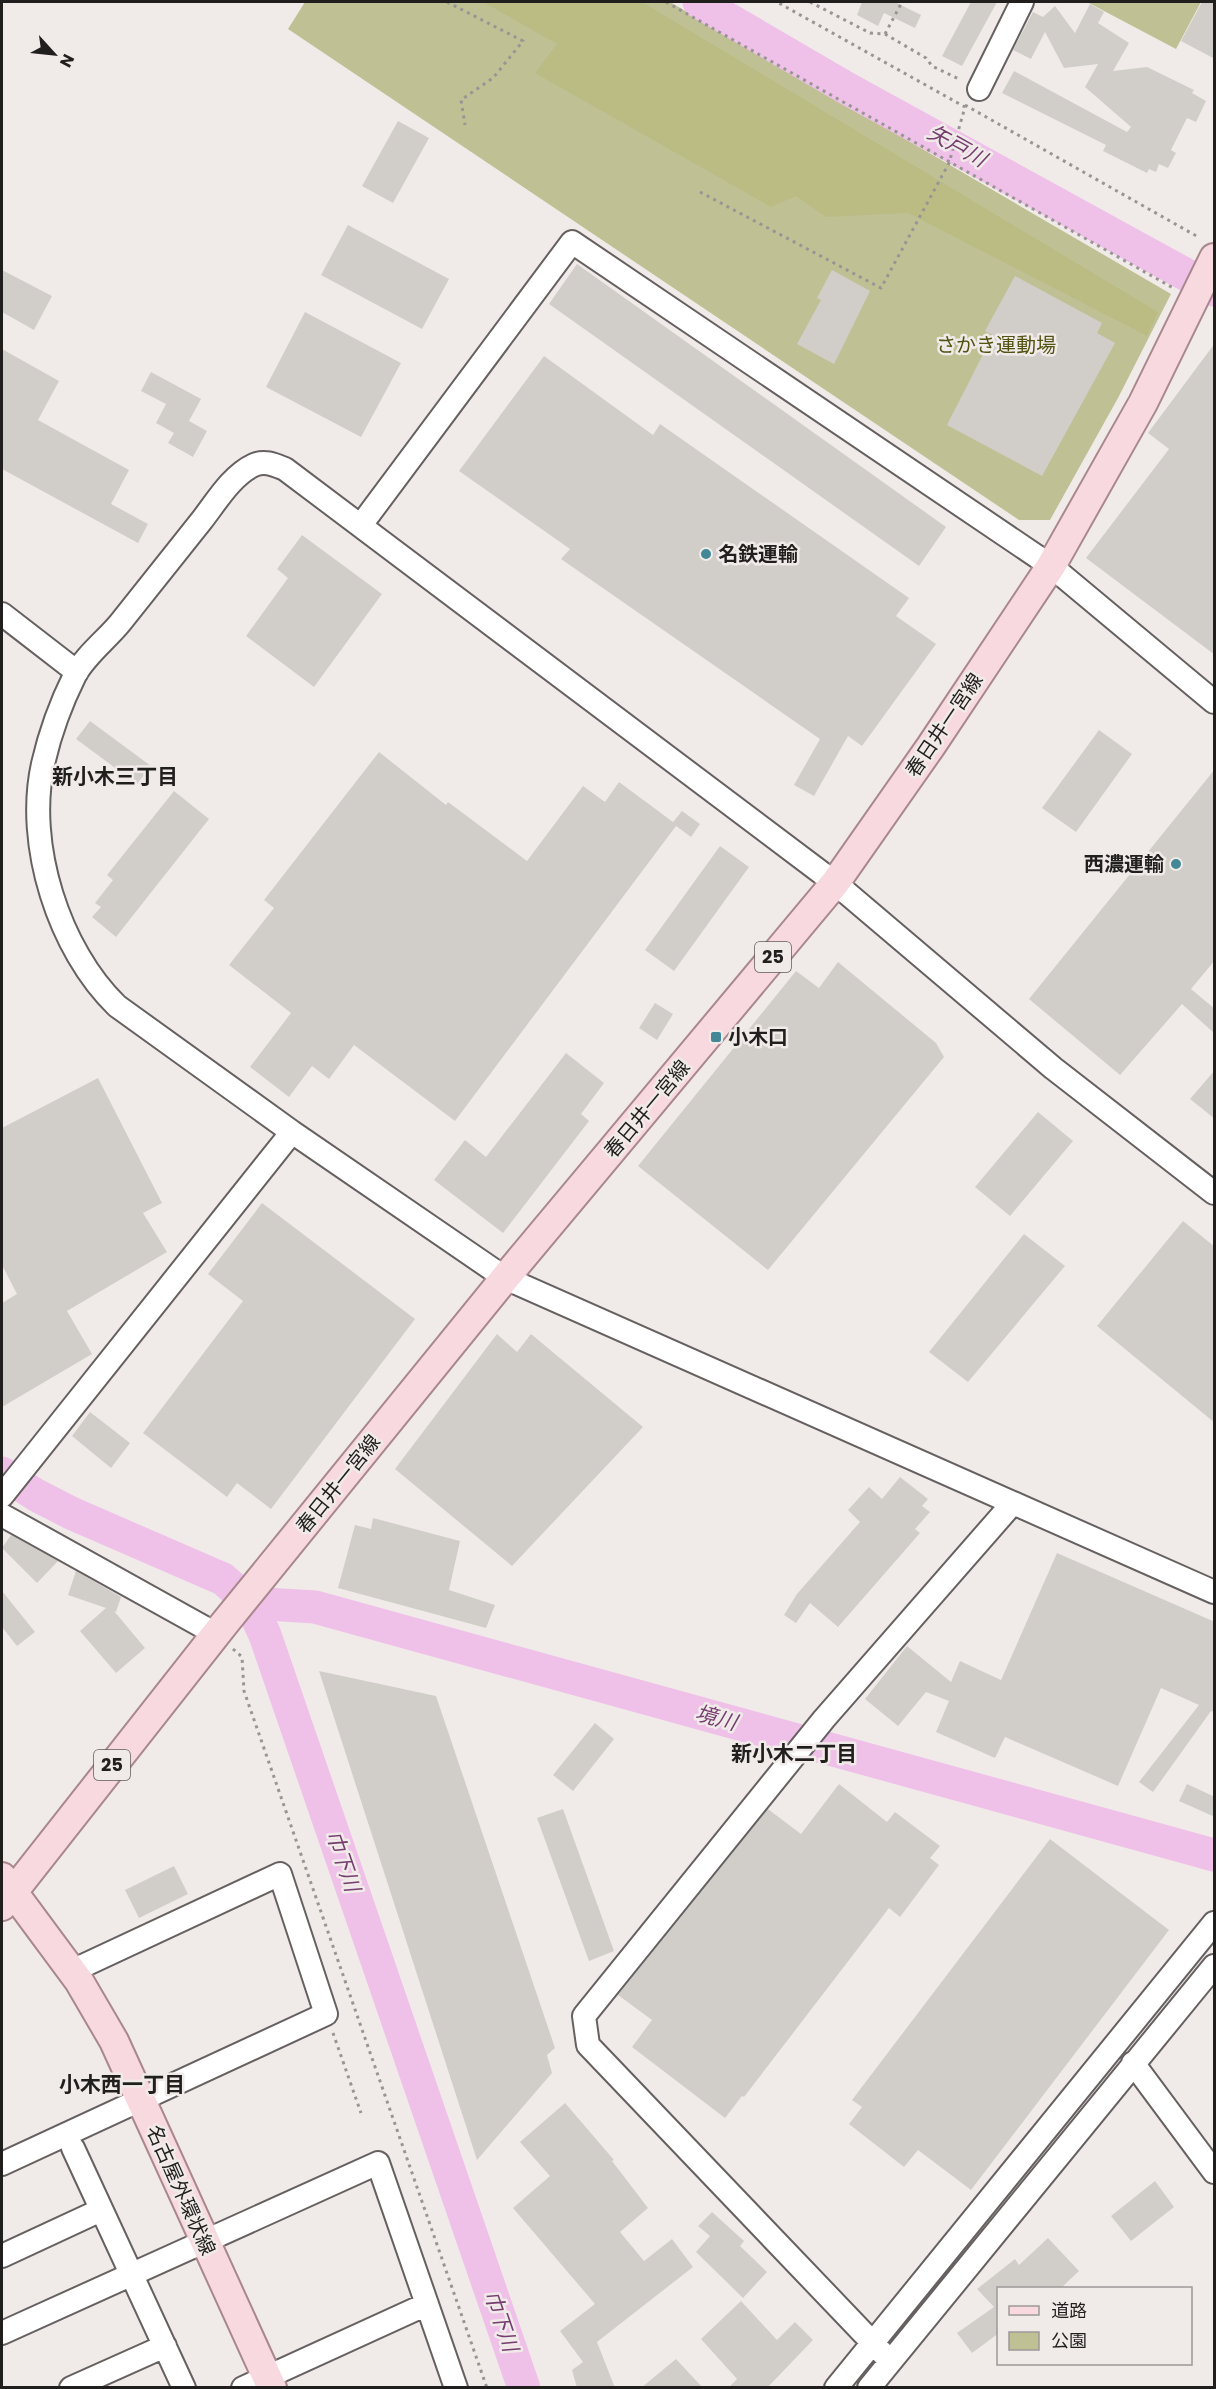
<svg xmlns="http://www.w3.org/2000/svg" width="1216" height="2389" font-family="Poppins,'Noto Sans JP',sans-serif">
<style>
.green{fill:#bfc194}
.forest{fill:#babc84}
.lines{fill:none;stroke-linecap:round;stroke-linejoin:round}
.river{stroke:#efc0e8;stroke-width:33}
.building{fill:#d1ceca}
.minor-casing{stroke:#666160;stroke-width:26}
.major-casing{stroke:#a9888d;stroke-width:32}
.path{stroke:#999594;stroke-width:3;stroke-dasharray:3 4.5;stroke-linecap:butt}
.minor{stroke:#fff;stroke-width:22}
.major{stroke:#f7d9df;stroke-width:28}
.poi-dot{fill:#438896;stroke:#f0ebe9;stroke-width:2}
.labels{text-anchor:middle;stroke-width:5;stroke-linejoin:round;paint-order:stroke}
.shield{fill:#f0ebe9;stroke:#5f5c5b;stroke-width:1.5}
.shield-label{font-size:18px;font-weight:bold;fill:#211f1e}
.park-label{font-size:20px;fill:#525312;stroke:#f0ebe9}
.poi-label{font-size:20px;font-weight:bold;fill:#211f1e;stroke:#f0ebe9;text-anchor:start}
.street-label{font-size:20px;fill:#211f1e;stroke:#f0ebe9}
.water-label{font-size:21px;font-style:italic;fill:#763e70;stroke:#f0ebe9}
.neighbourhood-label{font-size:21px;font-weight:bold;fill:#211f1e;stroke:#f0ebe9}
</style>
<rect width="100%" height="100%" fill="#f0ebe9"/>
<path class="green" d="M 305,2 L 670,2 L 1171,294 L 1118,398 L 1050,520 L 1019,520 L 288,29 Z
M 1087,2 L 1201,2 L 1176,49 Z"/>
<path class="forest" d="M 483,2 L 642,2 L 1158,312 L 1147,336 L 908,213 L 826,217 L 796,196 L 771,207 L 535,73 L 557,44 Z"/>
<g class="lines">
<path class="river" d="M 699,2 L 848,89 L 1214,290
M 2,1473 L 36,1495 L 71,1513 L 223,1579 L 250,1603 L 265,1635 L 524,2388
M 250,1603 L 315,1607 L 1214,1855"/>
</g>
<path class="building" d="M 862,2 L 895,2 L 921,15 L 915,28 L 884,13 L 878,26 L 857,15 Z
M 971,2 L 997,2 L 962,66 L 942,56 Z
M 1202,2 L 1215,2 L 1215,59 L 1181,41 Z
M 1090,4 L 1104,12 L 1098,23 L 1129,43 L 1113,71 L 1147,67 L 1194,90 L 1192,93 L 1206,101 L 1196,122 L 1187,118 L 1171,150 L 1176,153 L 1168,168 L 1159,164 L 1156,172 L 1149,169 L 1147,173 L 1103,151 L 1106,145 L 1002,93 L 1014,71 L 1127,132 L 1131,127 L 1085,87 L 1098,64 L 1064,68 L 1045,32 L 1031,59 L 1013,50 L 1033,12 L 1043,17 L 1055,6 L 1075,33 Z
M 398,121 L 429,138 L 393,203 L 362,186 Z
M 348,225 L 449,279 L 422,329 L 321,275 Z
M 577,264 L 946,527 L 919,566 L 549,304 Z
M 2,270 L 52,296 L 34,330 L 2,312 Z
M 832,270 L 870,291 L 834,364 L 797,344 L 821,300 L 817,298 Z
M 1015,276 L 1102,323 L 1097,333 L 1115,343 L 1042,476 L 947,425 L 993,335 L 985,331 Z
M 305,312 L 401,363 L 361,437 L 266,387 Z
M 1215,343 L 1215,655 L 1086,558 L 1169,449 L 1148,433 Z
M 2,349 L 59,381 L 38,420 L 129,470 L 111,504 L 148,524 L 138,543 L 2,469 Z
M 544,356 L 653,435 L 660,424 L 909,598 L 896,616 L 936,644 L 862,746 L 848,736 L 814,796 L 794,785 L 820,739 L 561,559 L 570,549 L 459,471 Z
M 151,372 L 201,399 L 189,421 L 207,431 L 193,457 L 168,443 L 174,433 L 156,423 L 166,404 L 141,391 Z
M 302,535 L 382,594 L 314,687 L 246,636 L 288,578 L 277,569 Z
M 90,721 L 151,766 L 137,784 L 76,739 Z
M 1099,730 L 1132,754 L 1076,832 L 1042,808 Z
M 379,752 L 446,805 L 448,802 L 527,861 L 583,786 L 605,802 L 619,782 L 673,822 L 682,811 L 700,824 L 691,837 L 676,826 L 455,1121 L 354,1045 L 329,1079 L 312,1066 L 289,1097 L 250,1067 L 291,1013 L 229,965 L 274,908 L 264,900 Z
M 1215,769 L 1215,960 L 1191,989 L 1215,1009 L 1215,1034 L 1182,1004 L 1120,1075 L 1029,999 Z
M 174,791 L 209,819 L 116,937 L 92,917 L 101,907 L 95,903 L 113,880 L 107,875 Z
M 720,846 L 749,867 L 674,971 L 645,950 Z
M 838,962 L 936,1043 L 944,1057 L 768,1270 L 638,1166 L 796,971 L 819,988 Z
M 655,1003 L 673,1014 L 657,1040 L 639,1028 Z
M 566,1053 L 604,1083 L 581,1114 L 589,1121 L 503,1233 L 434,1180 L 465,1140 L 486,1157 Z
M 1215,1070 L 1215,1119 L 1190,1099 Z
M 98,1078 L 162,1203 L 143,1213 L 167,1252 L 67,1311 L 92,1354 L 2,1407 L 2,1303 L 17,1294 L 2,1265 L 2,1128 Z
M 1038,1112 L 1073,1141 L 1010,1216 L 975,1187 Z
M 262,1203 L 415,1319 L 271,1509 L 237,1483 L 227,1497 L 143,1433 L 243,1301 L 208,1274 Z
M 1183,1221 L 1215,1247 L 1215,1423 L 1097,1326 Z
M 1024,1234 L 1065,1266 L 968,1382 L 929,1352 Z
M 497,1334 L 517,1352 L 531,1334 L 643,1427 L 512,1566 L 395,1469 Z
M 90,1412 L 130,1443 L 111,1468 L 72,1436 Z
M 900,1477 L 928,1499 L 922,1506 L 930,1512 L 915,1529 L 920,1533 L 838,1627 L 810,1603 L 796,1623 L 784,1615 L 797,1594 L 860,1522 L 848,1510 L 869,1487 L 882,1499 Z
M 373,1518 L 460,1541 L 449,1590 L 495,1605 L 486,1628 L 338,1588 L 355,1525 L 371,1529 Z
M 11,1535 L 58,1561 L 37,1583 L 2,1548 Z
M 1057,1553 L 1215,1622 L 1215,1712 L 1211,1711 L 1153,1792 L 1139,1782 L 1199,1705 L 1161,1688 L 1118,1786 L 1005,1737 L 995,1758 L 936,1732 L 949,1701 L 926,1692 L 898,1726 L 865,1699 L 907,1646 L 951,1682 L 960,1661 L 1001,1680 Z
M 76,1571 L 121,1597 L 116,1612 L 114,1611 L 145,1648 L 116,1673 L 80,1631 L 106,1608 L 68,1595 Z
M 2,1591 L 35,1632 L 17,1646 L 2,1627 Z
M 319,1671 L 436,1696 L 555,2048 L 547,2055 L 552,2073 L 477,2160 Z
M 595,1723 L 614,1739 L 573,1791 L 553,1775 Z
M 839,1784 L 887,1822 L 895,1812 L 940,1846 L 930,1858 L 939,1865 L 900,1917 L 889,1908 L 744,2097 L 742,2096 L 725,2118 L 632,2047 L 652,2020 L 618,1995 L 768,1809 L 801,1834 Z
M 1187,1784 L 1215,1797 L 1215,1817 L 1179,1801 Z
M 563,1809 L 614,1951 L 589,1961 L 537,1818 Z
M 1050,1839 L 1169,1930 L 971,2190 L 918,2150 L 904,2167 L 849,2124 L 862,2107 L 852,2100 Z
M 174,1866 L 188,1894 L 139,1918 L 125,1890 Z
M 565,2103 L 614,2160 L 612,2161 L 648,2208 L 620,2232 L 644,2261 L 672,2239 L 693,2267 L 597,2342 L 615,2388 L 577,2388 L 572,2370 L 583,2362 L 560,2331 L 595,2304 L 513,2208 L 550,2176 L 520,2142 Z
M 1155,2181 L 1174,2207 L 1131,2241 L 1111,2216 Z
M 712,2212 L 744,2241 L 740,2246 L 767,2272 L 743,2298 L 696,2252 L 710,2236 L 698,2226 Z
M 1048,2238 L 1079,2271 L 1060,2289 L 999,2289 L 999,2333 L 972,2353 L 957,2333 L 994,2307 L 977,2289 L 1015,2259 L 1019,2265 Z
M 741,2301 L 777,2340 L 795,2322 L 813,2340 L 767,2388 L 728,2388 L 737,2379 L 701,2339 Z
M 676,2359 L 703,2388 L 641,2388 Z"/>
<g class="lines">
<g class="minor-casing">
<path id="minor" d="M 979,89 L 1022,2
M 361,525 L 572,242 L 1051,566 L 1214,702
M 2,614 L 77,672
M 1214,1193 L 1053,1068 L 835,883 L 285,469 C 275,465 265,460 254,465 C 232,475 216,502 202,520 C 174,555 147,589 120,623 C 106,640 85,656 75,675 C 61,703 50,733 43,764 C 25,844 59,950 117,1006 L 292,1132 L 505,1278 L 1214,1592
M 2,1496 L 292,1132
M 2,1515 L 216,1634
M 1133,2063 L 1214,2172
M 73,2148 L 184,2388
M 2,2164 L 326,2014 L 280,1874 L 72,1971
M 2,2256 L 101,2210
M 2,2333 L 378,2163 L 456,2388
M 890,2361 L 588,2045 L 584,2016 L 824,1719 L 1012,1504
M 71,2388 L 165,2346
M 243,2388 L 427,2304
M 836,2388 L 1214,1923
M 869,2388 L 1214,1966"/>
</g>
<g class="major-casing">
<path id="major" d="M 2,1877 L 79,1981 L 114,2041 L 272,2388
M 2,1906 L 224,1624 L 505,1278 L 835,883 L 931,746 L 1051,566 L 1143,403 L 1214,258"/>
</g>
<path class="path" d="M 447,2 L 523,41 L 493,78 L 461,100 L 465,125
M 666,2 L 1175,289
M 810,2 L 870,33 L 885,34 L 926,58 L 932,66 L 961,80
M 885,34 L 902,2
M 965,105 L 1200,238
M 700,192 L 881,288 L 949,163 L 965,107 L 777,2
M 233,1649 L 242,1657 L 244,1691 L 487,2388
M 333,2033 L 361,2113"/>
<use href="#minor" class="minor"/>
<use href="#major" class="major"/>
</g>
<g class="poi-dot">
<circle cx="706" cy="554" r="6"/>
<circle cx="1176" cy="864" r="6"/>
<rect x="710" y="1031" width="12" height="12" rx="3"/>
</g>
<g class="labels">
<g class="shield">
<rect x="755" y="942" width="36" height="30" rx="4.5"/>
<rect x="94" y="1750" width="36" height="30" rx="4.5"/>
</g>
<g class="shield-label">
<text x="773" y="963">25</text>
<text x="112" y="1771">25</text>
</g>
<g class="park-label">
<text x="996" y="352">さかき運動場</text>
</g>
<g class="poi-label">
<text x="718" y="561">名鉄運輸</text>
<text x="1164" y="871" text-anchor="end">西濃運輸</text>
<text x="728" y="1044">小木口</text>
</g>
<g class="street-label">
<text transform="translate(944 725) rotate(-56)" y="7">春日井一宮線</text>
<text transform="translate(647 1109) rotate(-50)" y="7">春日井一宮線</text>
<text transform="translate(338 1484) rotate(-51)" y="7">春日井一宮線</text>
<text transform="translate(181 2190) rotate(66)" y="7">名古屋外環状線</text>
</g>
<g class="water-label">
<text transform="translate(957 146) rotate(29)" y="7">矢戸川</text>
<text transform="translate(716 1718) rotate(15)" y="7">境川</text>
<text transform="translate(343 1861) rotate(71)" y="7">巾下川</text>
<text transform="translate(501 2321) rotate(71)" y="7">巾下川</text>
</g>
<g class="neighbourhood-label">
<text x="115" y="784">新小木三丁目</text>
<text x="794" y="1761">新小木二丁目</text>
<text x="122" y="2092">小木西一丁目</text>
</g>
</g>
<rect width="1216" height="2389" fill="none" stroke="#211f1e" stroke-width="6"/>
<rect x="997" y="2287" width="195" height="78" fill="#f0ebe9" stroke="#9d9998" stroke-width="1.5"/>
<rect x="1009" y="2306" width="30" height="9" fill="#f7d9df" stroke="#9d9998" stroke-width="1.5"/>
<text x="1051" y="2317" font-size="18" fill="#211f1e">道路</text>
<rect x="1009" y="2332" width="30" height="18" fill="#bfc194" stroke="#9d9998" stroke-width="1.5"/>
<text x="1051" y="2347" font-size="18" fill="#211f1e">公園</text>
<g transform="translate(54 54) rotate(117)" stroke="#f0ebe9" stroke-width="4.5" paint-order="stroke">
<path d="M0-4.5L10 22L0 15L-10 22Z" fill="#211f1e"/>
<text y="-9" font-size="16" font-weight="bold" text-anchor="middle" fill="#211f1e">N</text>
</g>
</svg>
